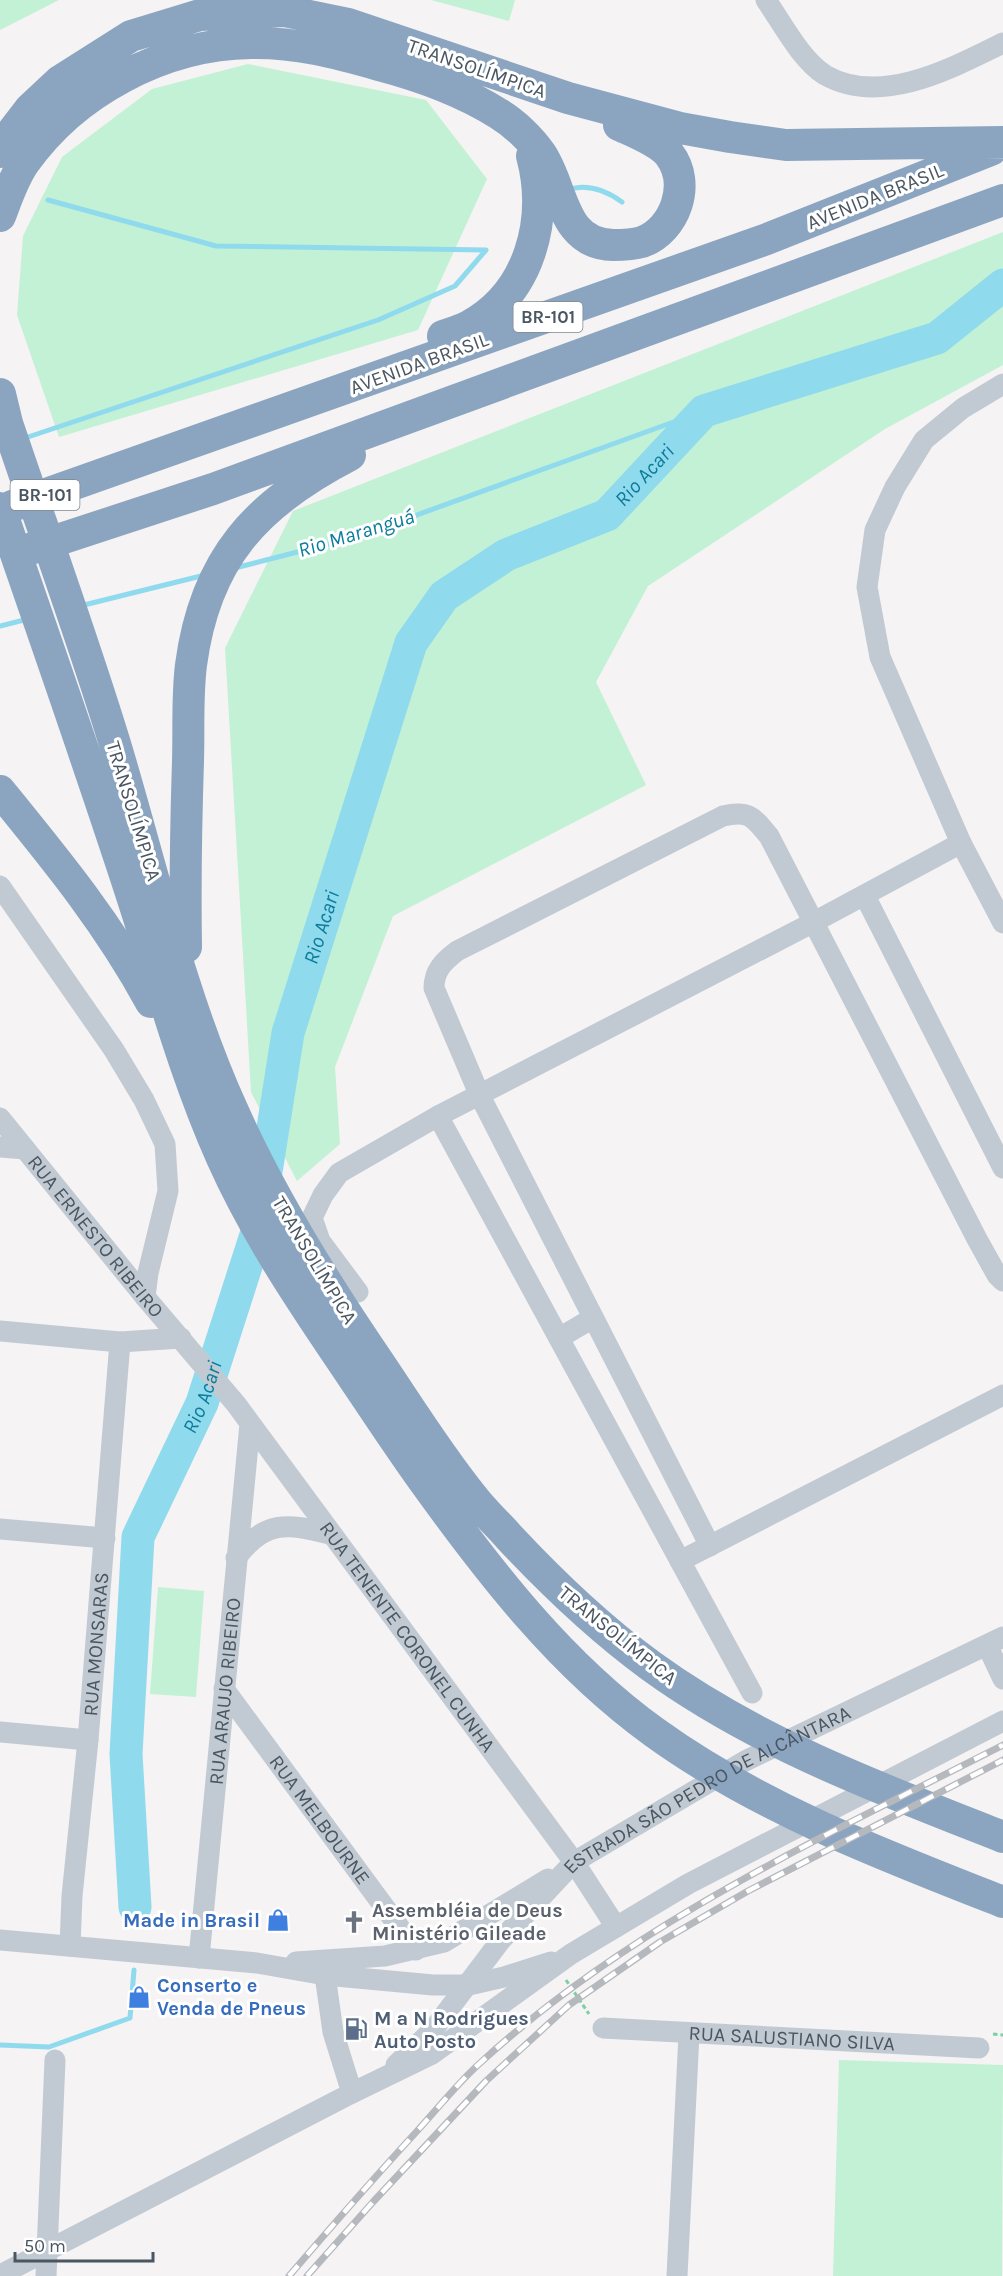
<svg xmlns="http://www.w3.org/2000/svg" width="1003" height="2276" font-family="Karla,sans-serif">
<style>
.green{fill:#c3f1d5}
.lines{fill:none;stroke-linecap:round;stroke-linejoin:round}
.stream{stroke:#90daee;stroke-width:5}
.river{stroke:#90daee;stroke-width:33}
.path{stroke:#7ad0a6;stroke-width:3;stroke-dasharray:4.5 3;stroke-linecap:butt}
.minor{stroke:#c1cad2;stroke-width:21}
.highway{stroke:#8ba5c1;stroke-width:32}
.rail-casing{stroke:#b5b8bd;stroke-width:7}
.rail{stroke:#fff;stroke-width:4.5;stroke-dasharray:14;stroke-linecap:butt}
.labels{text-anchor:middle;stroke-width:6;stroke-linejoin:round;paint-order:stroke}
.shield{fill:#fff;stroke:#808990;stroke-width:1.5}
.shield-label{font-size:18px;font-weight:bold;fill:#4a5661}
.street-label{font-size:20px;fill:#4a5661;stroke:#fff}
.worship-label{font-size:20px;font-weight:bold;fill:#5b616d;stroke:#fff;text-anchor:start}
.shop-label{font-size:20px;font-weight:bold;fill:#366cbe;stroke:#fff;text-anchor:end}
.service-label{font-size:20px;font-weight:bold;fill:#4e5e75;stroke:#fff;text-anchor:start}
.water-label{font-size:21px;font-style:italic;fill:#0c7c9b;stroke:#fff}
</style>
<rect width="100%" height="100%" fill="#f5f3f3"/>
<path class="green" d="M 0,0 L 59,0 L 0,30 Z
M 431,0 L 515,0 L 509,21 Z
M 248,64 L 426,100 L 487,179 L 418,330 L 59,437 L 17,315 L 23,236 L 62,157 L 152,89 Z
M 1003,232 L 1003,365 L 885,429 L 648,586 L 596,682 L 646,785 L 393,916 L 335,1067 L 340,1144 L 297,1181 L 251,1092 L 225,648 L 293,511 Z
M 158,1587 L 204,1591 L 196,1697 L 150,1694 Z
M 839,2060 L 1003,2065 L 1002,2276 L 833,2276 Z"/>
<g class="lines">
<path class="stream" d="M 575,188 C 593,185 608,192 622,202
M 25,438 L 378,320 L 455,286 L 486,250 L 216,246 L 48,200
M 235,568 L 356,537 L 704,411
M 80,606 L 205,575
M 0,626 L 28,619
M 0,2045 L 49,2047 L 130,2018 L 134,1970"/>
<path class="river" id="s1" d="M 135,1907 L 126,1754 L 138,1537 L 202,1403 L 256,1235 L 288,1033 L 411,643 L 444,596 L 506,555 L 607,515 L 704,411 L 937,338 L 1003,285"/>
<path class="path" d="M 566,1980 L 589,2014
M 993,2034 L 1003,2035"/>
<g class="minor">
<path d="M 766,0 C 782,23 801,60 825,75 C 881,107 952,68 1003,43"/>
<path d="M 1003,384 L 963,408 L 924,440 L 895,487 L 875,530 L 867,587 L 880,657 L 961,843 L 1003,923"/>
<path d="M 0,886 L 114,1050 L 144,1100 L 165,1144 L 168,1191 L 148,1273 L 145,1297"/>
<path d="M 865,896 L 1003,1168"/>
<path d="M 438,1116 L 752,1693"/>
<path id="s2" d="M 0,1118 L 145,1297 L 236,1404 L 574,1862 L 616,1927"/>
<path d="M 0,1147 L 25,1149"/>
<path d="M 358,1292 L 320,1241 L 312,1218 L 323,1195 L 339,1173 L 438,1116 L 814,922 L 961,843"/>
<path d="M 0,1331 L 120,1342 L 181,1338"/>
<path d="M 559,1338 L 593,1318"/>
<path d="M 0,1529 L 105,1538"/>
<path d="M 710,1546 L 480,1096 L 434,988 C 434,970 444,961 457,951 L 723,816 C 749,810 753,817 769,836 L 977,1239 L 997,1275 L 1003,1281"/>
<path d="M 236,1558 C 264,1520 287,1523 330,1534"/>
<path d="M 680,1561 L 1003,1395"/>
<path d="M 987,1645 L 1003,1679"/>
<path id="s3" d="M 224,1689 L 416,1950"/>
<path d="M 0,1732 L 88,1740"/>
<path d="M 0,1940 L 257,1963 L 325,1975 L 433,1985 L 469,1985 L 504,1977 L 551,1962"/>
<path id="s4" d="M 70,1946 L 72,1896 L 88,1740 L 120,1342"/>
<path id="s5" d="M 199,1958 L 250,1424"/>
<path d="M 296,1962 L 385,1956 L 444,1942 L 548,1879"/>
<path d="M 325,1975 L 333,2032 L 352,2093"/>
<path id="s6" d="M 603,2028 L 979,2048"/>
<path id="s7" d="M 396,2065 L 433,2030 L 501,1940 L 574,1862 L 745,1761 L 1003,1637"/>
<path d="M 0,2275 L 352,2093 L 432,2054 L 571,1954 L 688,1884 L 1003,1721"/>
<path d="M 46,2276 L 55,2060"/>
<path d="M 677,2276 L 689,2034"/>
</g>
<path class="highway" d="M 0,152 L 7,139 L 30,109 L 60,81 L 131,36 L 200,15 L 285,11 L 348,24 L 568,98 L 680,128 L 730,137 L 786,145 L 1003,142
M 0,216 C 7,198 13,179 24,163 C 74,92 163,44 251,43 C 295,42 337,53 379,65 C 421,76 461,90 499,114 C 514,123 531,139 541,154 C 564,188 561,244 613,245 C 624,245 632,245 642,242 C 675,230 692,184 669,154 C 658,141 634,132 619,125
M 443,336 C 452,333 461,330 469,326 C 530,293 549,220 532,156
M 0,394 L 7,423 C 43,530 82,636 115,744 C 151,863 180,995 232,1109 C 271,1197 324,1282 378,1361 C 409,1407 438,1454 472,1496 C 483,1511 497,1523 509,1537 C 552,1583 599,1628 651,1666 C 757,1743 881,1789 1003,1837
M 12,506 L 767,239 L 991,150
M 0,508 C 44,636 89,764 131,893 C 160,982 184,1073 222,1158 C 254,1230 298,1296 342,1361 C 369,1401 395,1441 423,1480 C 490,1573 561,1665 654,1732 C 759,1808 883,1855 1003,1902
M 27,550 L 213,489 L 1003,200
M 0,791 C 57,861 108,923 151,1002
M 186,947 C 185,885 186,823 188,761 C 189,729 187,696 191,665 C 205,558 257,503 350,455"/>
<g class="rail-casing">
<path id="rail" d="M 289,2276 C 331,2227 374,2178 418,2130 C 438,2108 457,2084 479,2064 C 631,1924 821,1838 1003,1745
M 307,2276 L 373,2202 L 486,2081 L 569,2005 L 660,1942 L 748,1891 L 1003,1760"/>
</g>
<use href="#rail" class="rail"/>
</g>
<defs>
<g id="shop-bare" transform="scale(1.8)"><path d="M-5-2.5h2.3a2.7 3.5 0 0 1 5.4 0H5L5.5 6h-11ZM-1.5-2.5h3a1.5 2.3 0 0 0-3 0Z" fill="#3f7fe0" stroke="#fff" stroke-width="2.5" paint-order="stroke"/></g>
<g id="church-bare" transform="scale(1.8)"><path d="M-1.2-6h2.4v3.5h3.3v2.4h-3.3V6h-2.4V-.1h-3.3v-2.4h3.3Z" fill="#6b7280" stroke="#fff" stroke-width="2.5" paint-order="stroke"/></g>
<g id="fuel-bare" transform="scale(1.8)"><path d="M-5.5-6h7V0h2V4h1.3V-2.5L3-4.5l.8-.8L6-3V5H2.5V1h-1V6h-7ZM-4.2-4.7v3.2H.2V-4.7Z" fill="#5c6f8a" stroke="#fff" stroke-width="2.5" paint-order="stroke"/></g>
</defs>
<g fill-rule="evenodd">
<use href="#shop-bare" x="278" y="1920"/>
<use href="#church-bare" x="354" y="1922"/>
<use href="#shop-bare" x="139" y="1997"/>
<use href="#fuel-bare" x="356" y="2029"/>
</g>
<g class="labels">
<g class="shield">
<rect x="513.5" y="302" width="69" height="30" rx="4.5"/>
<rect x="10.5" y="480" width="69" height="30" rx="4.5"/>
</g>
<g class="shield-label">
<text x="548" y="323">BR-101</text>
<text x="45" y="501">BR-101</text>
</g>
<g class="street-label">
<text transform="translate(477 68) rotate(19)" y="7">TRANSOLÍMPICA</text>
<text transform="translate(875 196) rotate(-22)" y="7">AVENIDA BRASIL</text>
<text transform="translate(419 363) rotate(-20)" y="7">AVENIDA BRASIL</text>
<text transform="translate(134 811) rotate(73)" y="7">TRANSOLÍMPICA</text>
<text dy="7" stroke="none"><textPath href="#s2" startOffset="152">RUA ERNESTO RIBEIRO</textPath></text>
<text transform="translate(315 1260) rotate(59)" y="7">TRANSOLÍMPICA</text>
<text transform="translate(618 1635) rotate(39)" y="7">TRANSOLÍMPICA</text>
<text dy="7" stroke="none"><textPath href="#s2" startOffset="660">RUA TENENTE CORONEL CUNHA</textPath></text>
<text dy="7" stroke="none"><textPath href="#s4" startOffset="303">RUA MONSARAS</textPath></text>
<text dy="7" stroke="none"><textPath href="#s5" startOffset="268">RUA ARAUJO RIBEIRO</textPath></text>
<text dy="7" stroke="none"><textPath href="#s7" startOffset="422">ESTRADA SÃO PEDRO DE ALCÂNTARA</textPath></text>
<text dy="7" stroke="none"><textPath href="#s3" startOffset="162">RUA MELBOURNE</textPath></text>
<text dy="7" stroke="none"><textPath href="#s6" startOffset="189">RUA SALUSTIANO SILVA</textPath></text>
</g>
<g class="worship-label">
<text x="372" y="1917">Assembléia de Deus<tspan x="372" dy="23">Ministério Gileade</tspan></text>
</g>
<g class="shop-label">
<text x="260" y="1927">Made in Brasil</text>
<text x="157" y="1992" text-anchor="start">Conserto e<tspan x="157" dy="23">Venda de Pneus</tspan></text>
</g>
<g class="service-label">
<text x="374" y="2025">M a N Rodrigues<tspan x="374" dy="23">Auto Posto</tspan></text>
</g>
<g class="water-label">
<text dy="7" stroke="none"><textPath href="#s1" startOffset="1604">Rio Acari</textPath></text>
<text transform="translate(356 533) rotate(-17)" y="7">Rio Maranguá</text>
<text dy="7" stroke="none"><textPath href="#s1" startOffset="1011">Rio Acari</textPath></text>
<text dy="7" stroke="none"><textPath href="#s1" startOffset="525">Rio Acari</textPath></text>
</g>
</g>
<path d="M15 2252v9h138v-9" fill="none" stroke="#4a5661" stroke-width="3"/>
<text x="24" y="2252" font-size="18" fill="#4a5661" stroke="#ffffff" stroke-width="4.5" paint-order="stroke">50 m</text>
</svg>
